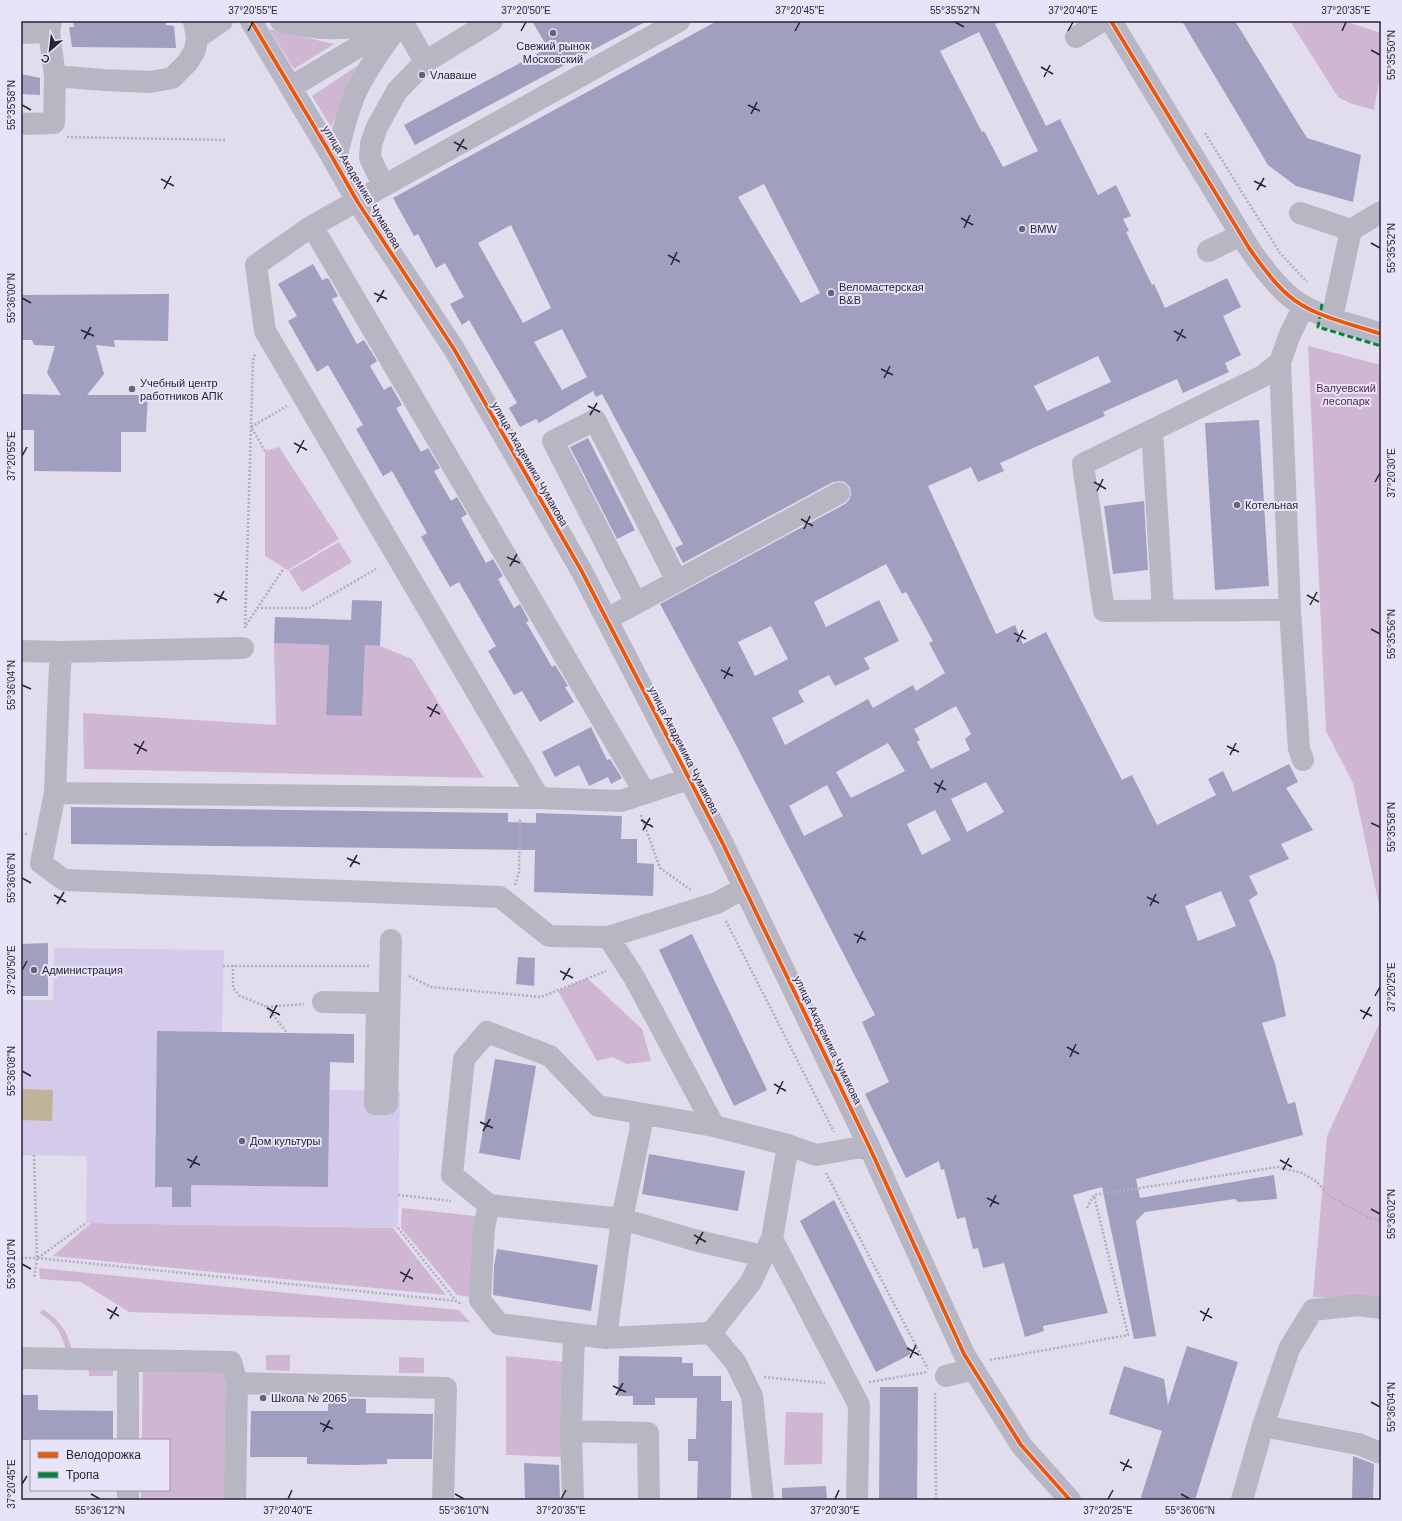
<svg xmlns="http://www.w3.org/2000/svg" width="1402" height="1521" font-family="Arial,sans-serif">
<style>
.green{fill:#cfb6d3}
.plaza{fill:#d4cbeb}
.water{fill:#bfb499}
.building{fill:#a09fc0;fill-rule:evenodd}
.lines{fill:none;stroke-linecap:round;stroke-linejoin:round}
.path{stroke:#b1afbd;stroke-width:2.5;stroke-dasharray:2 2;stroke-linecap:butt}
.minor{stroke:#b9b6c4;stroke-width:22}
.quiet{stroke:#00873e;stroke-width:3;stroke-dasharray:6 3;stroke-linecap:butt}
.cycleway-casing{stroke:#e9e3fa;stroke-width:6}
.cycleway{stroke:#e8590c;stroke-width:4}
.ticks{fill:none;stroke:#262534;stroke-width:1.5}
.poi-dot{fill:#676574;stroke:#e9e3fa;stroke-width:1.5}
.labels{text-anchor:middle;stroke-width:4;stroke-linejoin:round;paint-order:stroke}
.poi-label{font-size:11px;fill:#262534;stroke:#e9e3fa;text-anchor:start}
.street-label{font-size:11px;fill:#262534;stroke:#e9e3fa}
.park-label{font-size:11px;fill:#53284f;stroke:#e9e3fa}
.neatline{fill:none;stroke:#262534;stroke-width:1.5}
.ticks-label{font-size:10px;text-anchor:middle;fill:#262534}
</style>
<rect width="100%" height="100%" fill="#e1ddec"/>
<path class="green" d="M 1290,21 L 1344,21 L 1381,33 L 1381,72 L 1374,110 L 1352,104 L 1338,97 Z
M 269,29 L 334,44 L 294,69 Z
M 357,66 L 331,127 L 312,96 Z
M 1308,346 L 1381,365 L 1381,944 L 1379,905 L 1353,783 L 1326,731 Z
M 279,447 L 339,539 L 288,570 L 265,556 L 265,451 Z
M 339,542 L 352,562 L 302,592 L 289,571 Z
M 274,643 L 329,645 L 326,714 L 362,716 L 365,645 L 380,646 L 412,659 L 484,778 L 84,769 L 83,713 L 276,725 Z
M 587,978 L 642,1029 L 651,1061 L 627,1064 L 612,1057 L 597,1061 L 558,991 Z
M 1381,1020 L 1381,1298 L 1313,1297 L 1327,1136 Z
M 402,1208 L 475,1216 L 470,1297 L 457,1295 L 401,1228 Z
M 91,1223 L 393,1228 L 446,1295 L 53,1256 Z
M 39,1268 L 459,1310 L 470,1322 L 129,1312 L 81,1282 L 40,1279 Z
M 43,1309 C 60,1322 66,1328 72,1350 L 66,1349 C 60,1330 56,1324 40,1313 Z
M 266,1355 L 290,1355 L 290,1371 L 266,1370 Z
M 506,1356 L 566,1362 L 562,1457 L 506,1455 Z
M 399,1357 L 424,1358 L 424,1373 L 399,1373 Z
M 89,1363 L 113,1363 L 113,1376 L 89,1376 Z
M 143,1363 L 227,1366 L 225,1500 L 141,1500 L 141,1490 L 169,1490 L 169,1440 L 142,1440 Z
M 786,1412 L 823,1413 L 822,1464 L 784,1465 Z"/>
<path class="plaza" d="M 54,948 L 224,950 L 222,1032 L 156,1187 L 172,1187 L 172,1207 L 191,1207 L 191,1185 L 328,1187 L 330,1090 L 400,1091 L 398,1228 L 86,1223 L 87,1156 L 21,1155 L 21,1000 L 53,1000 Z"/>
<path class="water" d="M 21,1089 L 53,1090 L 52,1121 L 21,1120 Z"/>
<path class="building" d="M 73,21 L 166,21 L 166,25 L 174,26 L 176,48 L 72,47 L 69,27 L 74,27 Z
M 532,21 L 647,21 L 415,145 L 404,125 L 548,48 Z
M 717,21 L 1001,21 L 995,24 L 1046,126 L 1060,119 L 1098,195 L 1116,185 L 1131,216 L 1123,219 L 1129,231 L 1126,232 L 1152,285 L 1154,284 L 1165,308 L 1227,278 L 1241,307 L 1223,316 L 1241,355 L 1225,363 L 1229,372 L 1183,393 L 1177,379 L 1103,412 L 1105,416 L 1000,463 L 1004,471 L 978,482 L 971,467 L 928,486 L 996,634 L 1015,625 L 1023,644 L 1046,632 L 1122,780 L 1132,775 L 1157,825 L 1216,795 L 1208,779 L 1223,771 L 1233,792 L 1289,764 L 1298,782 L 1286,788 L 1313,830 L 1281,844 L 1289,859 L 1249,876 L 1258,894 L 1249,900 L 1275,963 L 1286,1016 L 1262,1023 L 1288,1104 L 1295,1102 L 1303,1135 L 1136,1179 L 1140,1198 L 1274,1175 L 1277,1199 L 1238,1202 L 1235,1199 L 1145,1212 L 1136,1221 L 1156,1336 L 1134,1339 L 1102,1187 L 1073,1195 L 1108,1313 L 1043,1326 L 1044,1331 L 1025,1337 L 1004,1263 L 983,1268 L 978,1248 L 973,1249 L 965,1217 L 957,1219 L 944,1169 L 941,1170 L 939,1161 L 906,1178 L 865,1094 L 889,1082 L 862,1022 L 875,1015 L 734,741 L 660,604 L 845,504 L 849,500 L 851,494 L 850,487 L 845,482 L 840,481 L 833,482 L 683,563 L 675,548 L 683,544 L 602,394 L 596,397 L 593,391 L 539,423 L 536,419 L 520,427 L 509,408 L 517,403 L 469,320 L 462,325 L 450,304 L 464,297 L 445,263 L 436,268 L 418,234 L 414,236 L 393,198 ZM 979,32 L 1038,151 L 1003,167 L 984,131 L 982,132 L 940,51 ZM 764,184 L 820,293 L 801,303 L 738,197 ZM 511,225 L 551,308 L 523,323 L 478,243 ZM 562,329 L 587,377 L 562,390 L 534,342 ZM 1098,356 L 1111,382 L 1047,411 L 1034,386 ZM 886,564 L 902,594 L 906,592 L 933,641 L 929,643 L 945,673 L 916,691 L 913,685 L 873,708 L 868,699 L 785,745 L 772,718 L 804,702 L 798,691 L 829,675 L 835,686 L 870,669 L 864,658 L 899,641 L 879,600 L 826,627 L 814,602 ZM 771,626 L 788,659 L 755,676 L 738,642 ZM 956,706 L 971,734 L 965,739 L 970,750 L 931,769 L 917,742 L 920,740 L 914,729 ZM 888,743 L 905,771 L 851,798 L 836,772 ZM 986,782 L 1004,812 L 967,832 L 951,799 ZM 827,785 L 843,816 L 804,836 L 789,806 ZM 935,810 L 951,840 L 922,855 L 907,824 ZM 1221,891 L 1236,926 L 1198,941 L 1185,906 Z
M 1182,21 L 1235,21 L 1307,138 L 1361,155 L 1353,202 L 1296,186 L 1268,165 Z
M 21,74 L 40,78 L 40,95 L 21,94 Z
M 313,264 L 322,280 L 328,278 L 338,296 L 332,299 L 357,344 L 364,340 L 377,361 L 370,366 L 384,390 L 391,386 L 402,405 L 396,408 L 421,452 L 428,448 L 440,468 L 434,471 L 451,501 L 457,497 L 467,514 L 461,518 L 486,563 L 493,559 L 503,576 L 498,579 L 514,608 L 520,604 L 529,621 L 526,622 L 552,667 L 555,665 L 568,686 L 565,687 L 574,702 L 540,722 L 522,691 L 514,695 L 488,651 L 496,646 L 459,582 L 450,587 L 421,537 L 427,533 L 392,471 L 383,476 L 356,429 L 363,425 L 328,365 L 317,372 L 288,321 L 297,316 L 278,284 Z
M 169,294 L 168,341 L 114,340 L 115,347 L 96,345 L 104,374 L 87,395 L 148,395 L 146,432 L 121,432 L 121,472 L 34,471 L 34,430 L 21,430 L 21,394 L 61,395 L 47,373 L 55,346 L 34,345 L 32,340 L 21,340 L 21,295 Z
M 1259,420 L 1269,586 L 1215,590 L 1205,423 Z
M 588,438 L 635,530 L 617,539 L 570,447 Z
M 1144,501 L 1148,570 L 1113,574 L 1104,506 Z
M 352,600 L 382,601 L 380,646 L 365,645 L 362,716 L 326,715 L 329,645 L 274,643 L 275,617 L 351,620 Z
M 591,727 L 607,760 L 610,759 L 622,778 L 611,784 L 608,777 L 589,786 L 579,765 L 555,777 L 542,752 Z
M 71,807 L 508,813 L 508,822 L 536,823 L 536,813 L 622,816 L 621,839 L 637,839 L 637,863 L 654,864 L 653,896 L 534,892 L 535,850 L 71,844 Z
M 692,934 L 767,1090 L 734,1106 L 659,950 Z
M 48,943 L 48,996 L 21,996 L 21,944 Z
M 518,957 L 535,958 L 534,986 L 516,984 Z
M 157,1031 L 354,1034 L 354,1063 L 330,1062 L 328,1187 L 191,1185 L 191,1207 L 172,1207 L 172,1187 L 155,1187 Z
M 495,1059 L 536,1066 L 520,1160 L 479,1153 Z
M 649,1154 L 745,1171 L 738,1211 L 642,1194 Z
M 834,1200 L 911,1354 L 876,1372 L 800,1221 Z
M 497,1249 L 598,1265 L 591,1311 L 493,1295 L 494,1266 Z
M 1187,1346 L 1238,1362 L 1195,1500 L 1140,1500 L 1162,1431 L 1109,1414 L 1124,1366 L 1164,1379 L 1168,1405 Z
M 619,1356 L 682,1357 L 682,1363 L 693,1363 L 693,1376 L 721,1376 L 721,1401 L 732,1401 L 731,1500 L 697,1500 L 698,1461 L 688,1461 L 688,1439 L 696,1439 L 697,1398 L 655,1398 L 655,1405 L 633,1405 L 633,1396 L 618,1396 Z
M 880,1387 L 918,1387 L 917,1500 L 879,1500 Z
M 21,1395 L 38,1395 L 38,1410 L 113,1411 L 113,1440 L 21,1440 Z
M 328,1398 L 366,1399 L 366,1413 L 433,1414 L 432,1459 L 387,1459 L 387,1464 L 354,1465 L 307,1464 L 307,1457 L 250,1457 L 251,1411 L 328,1411 Z
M 1353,1456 L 1374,1464 L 1373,1500 L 1352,1500 Z
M 524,1463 L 559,1465 L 560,1500 L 525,1500 Z
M 826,1486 L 827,1500 L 782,1500 L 782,1488 Z"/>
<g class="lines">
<path class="path" d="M 1205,133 L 1280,253 L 1307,282
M 67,137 L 225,140
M 265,451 L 251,427 L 287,406
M 257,608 L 309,608 L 376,569
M 246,625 L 284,568
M 245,628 L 253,360 L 255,354
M 641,815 L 660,868 L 691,890
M 21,834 L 27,834
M 515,885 L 519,872 L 520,818
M 726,921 L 834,1132
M 233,965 L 233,988 L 240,996 L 267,1007 L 287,1033
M 223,966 L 371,966
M 409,976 L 431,987 L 541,997 L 606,971
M 267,1007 L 304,1004
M 34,1155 L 37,1258 L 34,1279
M 826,1173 L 928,1369
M 398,1195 L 451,1201
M 1087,1208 L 1094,1195 L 1278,1167 L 1302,1173 L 1317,1182 L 1329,1196 L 1368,1217 L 1381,1221
M 398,1228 L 456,1301
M 21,1258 L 37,1258 L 456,1301 L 461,1304
M 38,1258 L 86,1223
M 990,1360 L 1128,1335 L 1094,1196
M 764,1377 L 825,1383
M 869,1382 L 928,1372
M 935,1393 L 936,1500"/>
<path class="minor" d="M 251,21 L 327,148 L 357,201 L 454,349 L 581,570 L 722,842 L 868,1144 L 964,1354 L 1021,1445 L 1070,1500
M 281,21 C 323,32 350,29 391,22
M 402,21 L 425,62
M 1111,21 L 1249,248 C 1260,264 1272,281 1288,295 C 1311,316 1352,324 1381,334
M 49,32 L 55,76 L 104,80 L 150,82 L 172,78 L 188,62 L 195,50 L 197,38 L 194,21
M 21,33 L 49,32 L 51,21
M 1076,37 L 1102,21
M 197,38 L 222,21
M 291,87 L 395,25
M 21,124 L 54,123 L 55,76
M 335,163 C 341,139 346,114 356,92 C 368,66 386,44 401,21
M 384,186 L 370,158 L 371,144 L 377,127 L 397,91 L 425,62 L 492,21
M 1300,213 L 1351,230
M 312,226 L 645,793
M 1208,251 L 1241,235
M 1332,318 L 1351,230 L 1381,212
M 1280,362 L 1263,376 L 1083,464 L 1104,611 L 1290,610
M 1152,430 L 1163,610
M 636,603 L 553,441 L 595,420 L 677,581
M 607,619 L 839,493
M 21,651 L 61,652 L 59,686 L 55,793 L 41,863 L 64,880 L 500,897 L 549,936 L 608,937 L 717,903 L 744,888
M 61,652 L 243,648
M 1303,760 L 1299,749 L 1290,610 L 1280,362 L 1290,334 L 1304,306
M 55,793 L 539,798 L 621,801 L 688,779
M 539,798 L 265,331 L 256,265 L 312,226 L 679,21
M 608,937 L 634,977 L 714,1126
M 323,1002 L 377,1003 L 375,1104 L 387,1104 L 391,940
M 638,1113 L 641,1127 L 622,1219 L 489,1205 L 452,1175 L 464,1059 L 487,1032 L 550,1056 L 598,1106 L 714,1126 L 788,1145 L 816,1155 L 862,1147 L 868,1144
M 489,1205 L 484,1227 L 480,1300 L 499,1324 L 606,1338 L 622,1219 L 698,1241 L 763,1256 L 772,1239 L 788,1145
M 772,1239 L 859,1405 L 857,1500
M 711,1333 L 736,1363 L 752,1396 L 763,1500
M 606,1338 L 711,1333 L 751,1282 L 763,1256
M 21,1358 L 231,1362 L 237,1383 L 446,1388 L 443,1500
M 128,1360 L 128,1440
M 946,1376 L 973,1369
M 1263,1426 L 1358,1444 L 1381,1453
M 571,1431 L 648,1433 L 649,1500
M 128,1490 L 128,1500
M 235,1500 L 237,1383
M 573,1500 L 571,1431 L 574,1335
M 1242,1500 L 1263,1426 L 1289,1349 L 1313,1310 L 1358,1305 L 1381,1308"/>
<path class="quiet" d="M 1322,304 L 1318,327 L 1381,346"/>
<g class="cycleway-casing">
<path id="cycleway" d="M 251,21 L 327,148 L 357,201 L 454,349 L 581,570 L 722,842 L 868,1144 L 964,1354 L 1021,1445 L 1070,1500
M 1111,21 L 1249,248 C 1260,264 1272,281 1288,295 C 1311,316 1352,324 1381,334"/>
</g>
<use href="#cycleway" class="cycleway"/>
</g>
<path class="ticks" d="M 955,22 L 964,27M 248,31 L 253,22M 521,31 L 526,22M 795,31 L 800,22M 1068,31 L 1073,22M 1342,31 L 1346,22M 1371,50 L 1380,55M 1041,67 L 1053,74M 1044,77 L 1050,65M 22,105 L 31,110M 748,105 L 760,111M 751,114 L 757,102M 454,142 L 467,149M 457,151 L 464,139M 161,179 L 174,186M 1254,181 L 1266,187M 164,189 L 171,176M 1257,190 L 1264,178M 961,218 L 973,225M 964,228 L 970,215M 1371,243 L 1380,248M 668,255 L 680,262M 671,265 L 677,252M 374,293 L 387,299M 22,298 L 31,303M 377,302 L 384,290M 81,330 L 94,336M 1174,331 L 1186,338M 84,339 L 91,327M 1177,341 L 1183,329M 881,369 L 893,375M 884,378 L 890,366M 588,406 L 600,412M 590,415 L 597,403M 294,443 L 307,450M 297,453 L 304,440M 22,456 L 27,447M 1094,482 L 1106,489M 1375,482 L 1380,473M 1097,491 L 1103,479M 801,519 L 813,526M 804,529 L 810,516M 507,557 L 520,563M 510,566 L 517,554M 214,594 L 227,600M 1307,595 L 1319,602M 217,603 L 224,591M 1310,605 L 1317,592M 1371,629 L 1380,634M 1014,633 L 1026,639M 1017,642 L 1023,630M 721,670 L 733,676M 724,679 L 730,667M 22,685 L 31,689M 427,707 L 440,714M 430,717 L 437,704M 134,744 L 147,751M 1227,746 L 1239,752M 137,754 L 144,741M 1230,755 L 1236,743M 934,783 L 946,790M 937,793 L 943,780M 641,820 L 653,827M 1371,823 L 1380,827M 643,830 L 650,818M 347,858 L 360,864M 350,867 L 357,855M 22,878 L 31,883M 54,895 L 66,902M 1147,897 L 1159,903M 57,904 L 64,892M 1150,906 L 1156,894M 854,934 L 866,940M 857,943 L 863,931M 22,970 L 27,961M 560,971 L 573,978M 563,980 L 570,968M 1375,996 L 1380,987M 267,1008 L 280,1015M 1360,1010 L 1372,1016M 270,1018 L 277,1005M 1363,1019 L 1370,1007M 1067,1047 L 1079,1054M 1070,1057 L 1076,1044M 22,1071 L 31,1076M 774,1084 L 786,1091M 777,1094 L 783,1081M 480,1122 L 493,1128M 483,1131 L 490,1119M 187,1159 L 200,1165M 1280,1160 L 1292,1167M 190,1168 L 197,1156M 1283,1170 L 1289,1158M 987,1198 L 999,1204M 990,1207 L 996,1195M 1371,1209 L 1380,1214M 694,1235 L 706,1242M 696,1244 L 703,1232M 22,1264 L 31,1269M 400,1272 L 413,1279M 403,1282 L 410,1269M 107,1309 L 119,1316M 1200,1311 L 1212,1318M 110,1319 L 117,1307M 1203,1321 L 1209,1308M 907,1348 L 919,1355M 910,1358 L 916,1345M 613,1386 L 626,1392M 616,1395 L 623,1383M 1371,1402 L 1380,1407M 320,1423 L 333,1429M 323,1432 L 330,1420M 1120,1462 L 1132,1468M 1123,1471 L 1129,1459M 22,1484 L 27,1476M 91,1494 L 100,1499M 455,1494 L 464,1499M 1181,1494 L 1190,1499M 288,1499 L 292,1490M 561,1499 L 566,1490M 835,1499 L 839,1490M 1108,1499 L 1113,1490"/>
<g class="poi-dot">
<circle cx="553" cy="33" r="4"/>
<circle cx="422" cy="75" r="4"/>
<circle cx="1022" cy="229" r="4"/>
<circle cx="831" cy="293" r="4"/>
<circle cx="132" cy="389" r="4"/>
<circle cx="1237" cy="505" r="4"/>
<circle cx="34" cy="970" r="4"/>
<circle cx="242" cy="1141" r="4"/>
<circle cx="263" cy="1398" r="4"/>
</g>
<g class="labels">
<g class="poi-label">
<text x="553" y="50" text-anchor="middle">Свежий рынок<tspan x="553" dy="13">Московский</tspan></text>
<text x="430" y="79">Vлаваше</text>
<text x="1030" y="233">BMW</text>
<text x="839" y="291">Веломастерская<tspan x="839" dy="13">B&amp;B</tspan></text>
<text x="140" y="387">Учебный центр<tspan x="140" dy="13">работников АПК</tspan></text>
<text x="1245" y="509">Котельная</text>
<text x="42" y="974">Администрация</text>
<text x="250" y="1145">Дом культуры</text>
<text x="271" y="1402">Школа № 2065</text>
</g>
<g class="street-label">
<text transform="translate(362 187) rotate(59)" y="4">улица Академика Чумакова</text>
<text transform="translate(530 464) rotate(60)" y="4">улица Академика Чумакова</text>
<text transform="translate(684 750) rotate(63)" y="4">улица Академика Чумакова</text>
<text transform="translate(828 1040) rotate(64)" y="4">улица Академика Чумакова</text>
</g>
<g class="park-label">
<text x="1346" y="392">Валуевский<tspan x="1346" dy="13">лесопарк</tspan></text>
</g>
</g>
<rect width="1402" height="1521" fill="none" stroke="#e9e3fa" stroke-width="44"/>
<rect x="30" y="1439" width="140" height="52" fill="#e9e3fa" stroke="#9b97ab"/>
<rect x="38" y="1452" width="20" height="6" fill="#e8590c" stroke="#9b97ab"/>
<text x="66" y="1459" font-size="12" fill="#262534">Велодорожка</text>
<rect x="38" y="1472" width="20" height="6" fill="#00873e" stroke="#9b97ab"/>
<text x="66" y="1479" font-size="12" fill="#262534">Тропа</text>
<g transform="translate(50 50) rotate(208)" stroke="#e9e3fa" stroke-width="3" paint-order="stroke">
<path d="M0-3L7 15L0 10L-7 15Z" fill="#262534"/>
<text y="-6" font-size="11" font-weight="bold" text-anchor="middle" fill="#262534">С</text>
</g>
<rect x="22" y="22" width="1358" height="1477" class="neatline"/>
<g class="ticks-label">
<text x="253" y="14">37°20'55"E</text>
<text x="526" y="14">37°20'50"E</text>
<text x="800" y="14">37°20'45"E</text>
<text x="955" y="14">55°35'52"N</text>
<text x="1073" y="14">37°20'40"E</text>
<text x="1346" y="14">37°20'35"E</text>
<text transform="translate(1391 55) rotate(-90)" y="4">55°35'50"N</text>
<text transform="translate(11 105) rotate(-90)" y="4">55°35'58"N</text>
<text transform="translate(1391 248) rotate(-90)" y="4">55°35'52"N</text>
<text transform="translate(11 298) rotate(-90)" y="4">55°36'00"N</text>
<text transform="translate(11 456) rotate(-90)" y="4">37°20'55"E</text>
<text transform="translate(1391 473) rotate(-90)" y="4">37°20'30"E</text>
<text transform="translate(1391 634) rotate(-90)" y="4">55°35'56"N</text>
<text transform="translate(11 685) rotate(-90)" y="4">55°36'04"N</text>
<text transform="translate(1391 827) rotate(-90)" y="4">55°35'58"N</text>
<text transform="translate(11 878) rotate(-90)" y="4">55°36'06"N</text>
<text transform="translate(11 970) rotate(-90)" y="4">37°20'50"E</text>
<text transform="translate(1391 987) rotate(-90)" y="4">37°20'25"E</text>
<text transform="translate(11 1071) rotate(-90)" y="4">55°36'08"N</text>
<text transform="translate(1391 1214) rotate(-90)" y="4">55°36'02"N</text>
<text transform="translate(11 1264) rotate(-90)" y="4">55°36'10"N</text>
<text transform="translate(1391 1407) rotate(-90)" y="4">55°36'04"N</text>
<text transform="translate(11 1484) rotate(-90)" y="4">37°20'45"E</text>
<text x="100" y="1514">55°36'12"N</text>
<text x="288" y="1514">37°20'40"E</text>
<text x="464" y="1514">55°36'10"N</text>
<text x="561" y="1514">37°20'35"E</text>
<text x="835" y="1514">37°20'30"E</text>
<text x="1108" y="1514">37°20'25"E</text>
<text x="1190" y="1514">55°36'06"N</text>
</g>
</svg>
